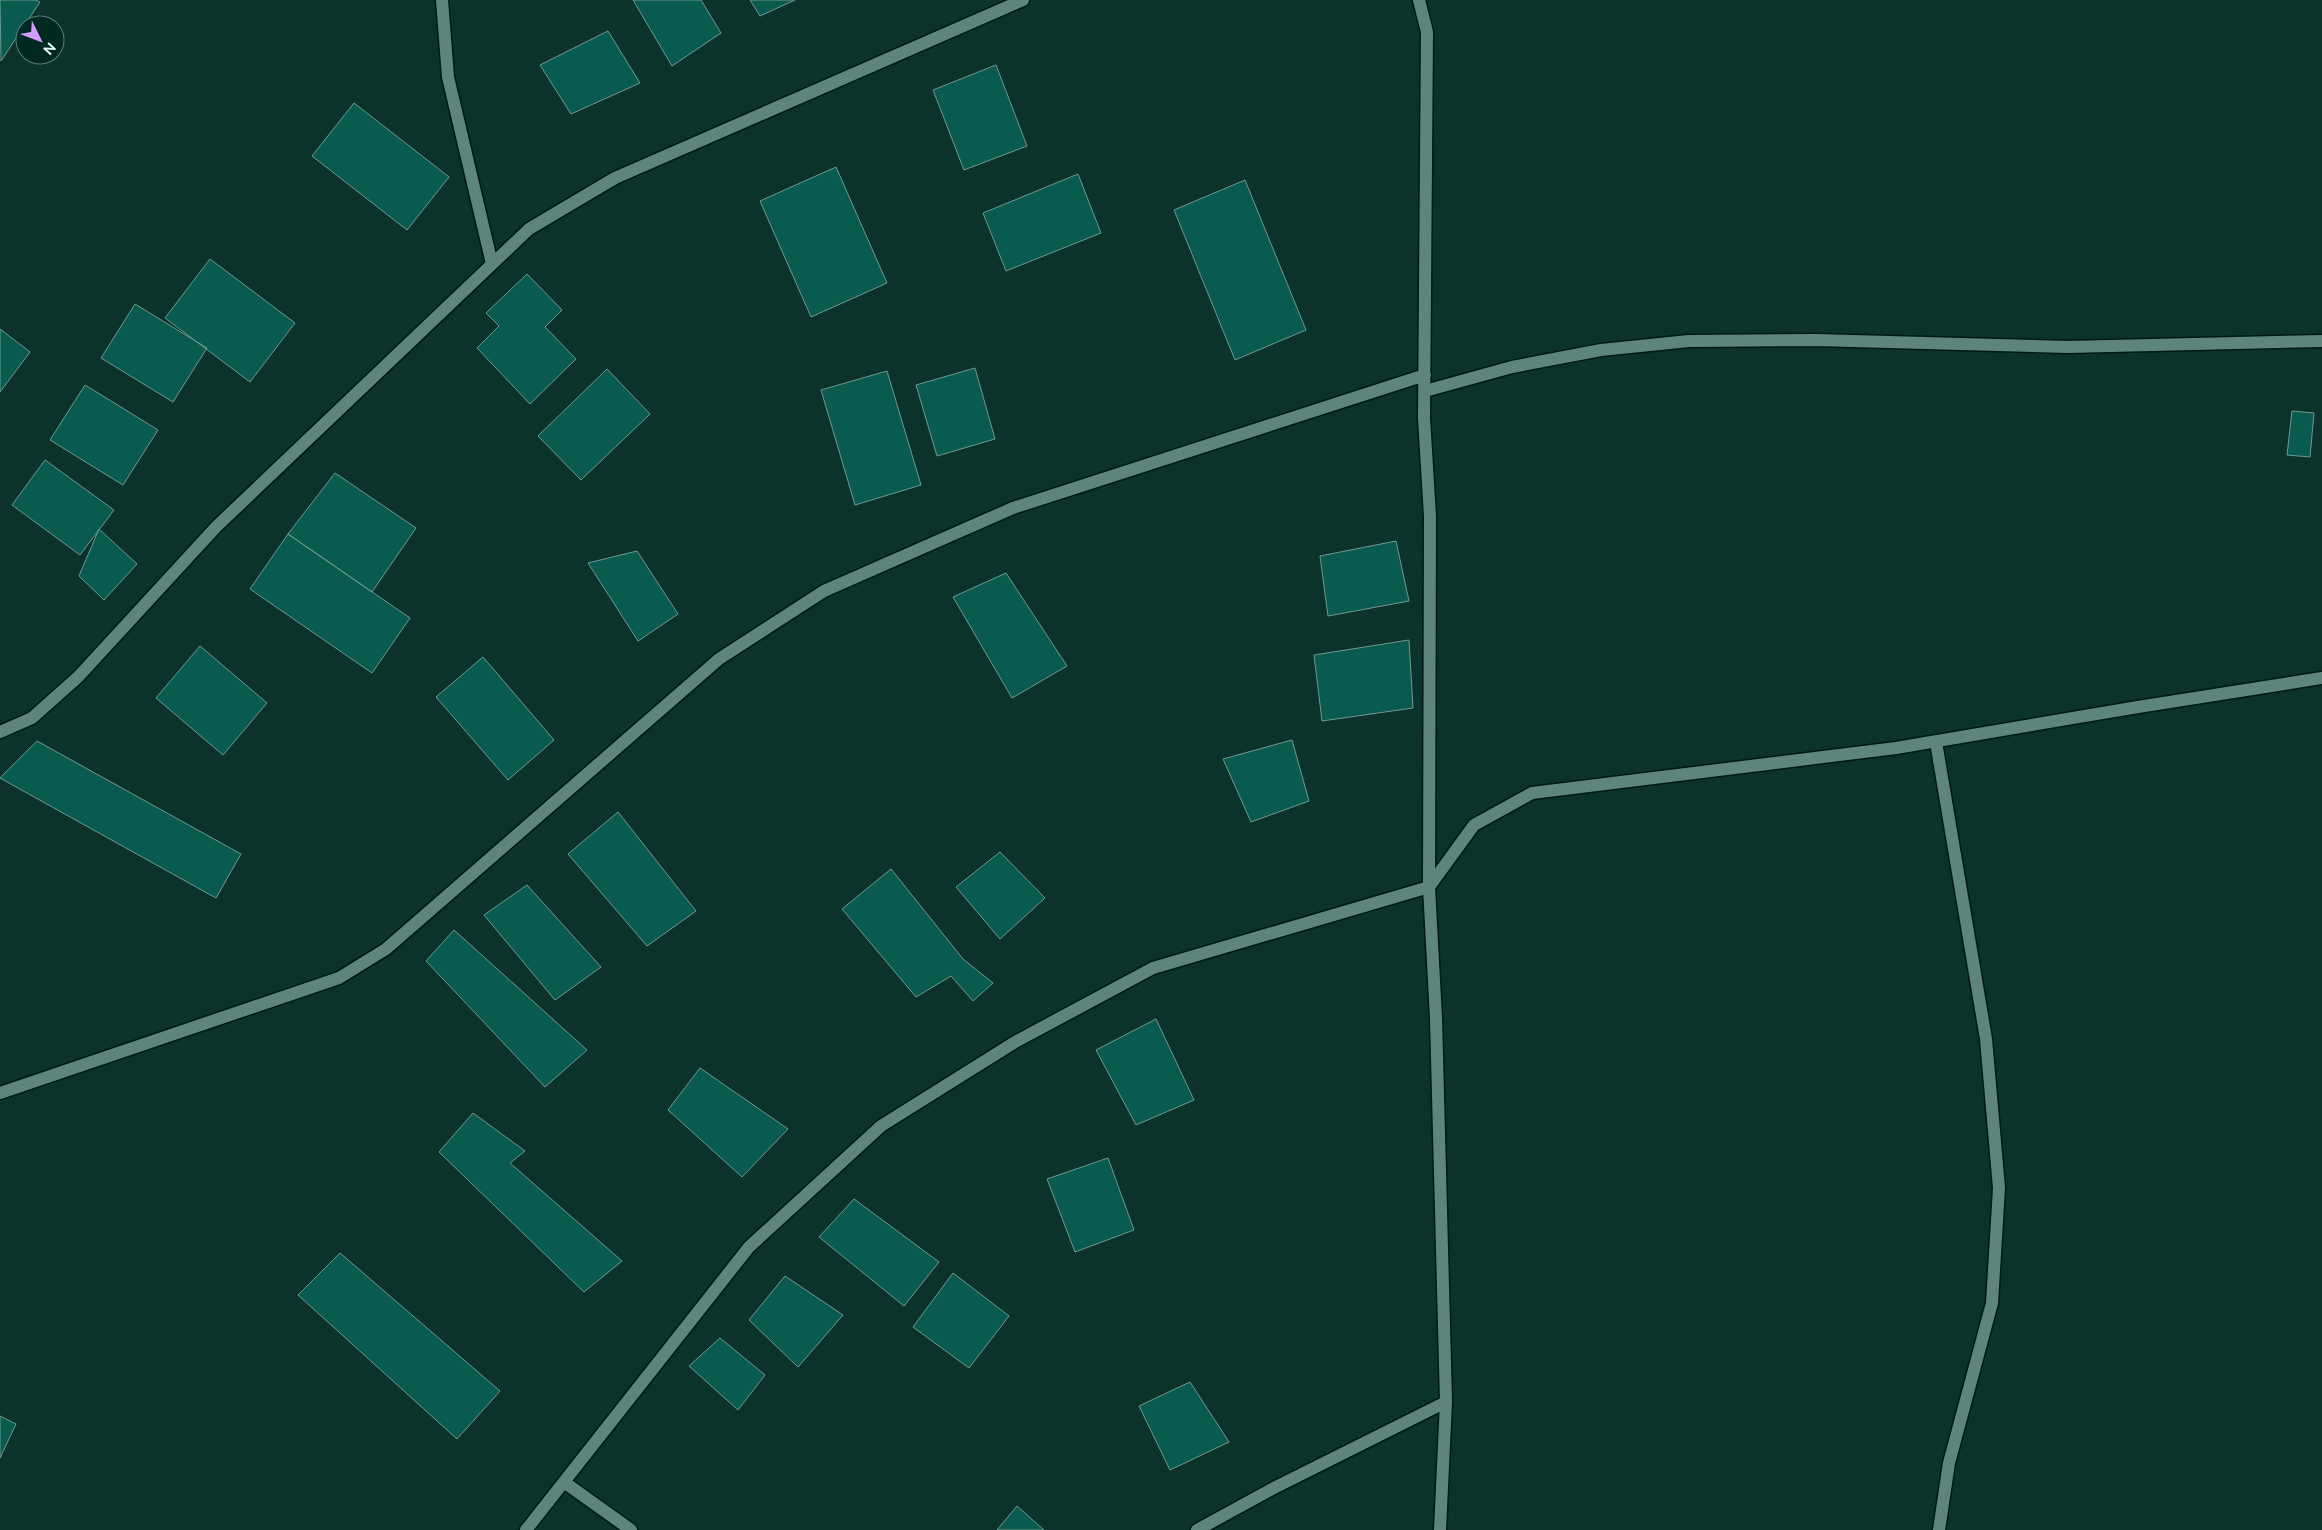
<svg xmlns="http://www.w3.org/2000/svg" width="2322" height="1530" font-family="Raleway,sans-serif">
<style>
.building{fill:#0a5b4f;stroke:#719890}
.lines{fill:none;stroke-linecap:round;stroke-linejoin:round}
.minor-casing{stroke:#001914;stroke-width:15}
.minor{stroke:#5e857c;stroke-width:12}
</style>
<rect width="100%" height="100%" fill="#0b332c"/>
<path class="building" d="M 0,0 L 36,0 L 40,2 L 1,61 Z
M 633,0 L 701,0 L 721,33 L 672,66 Z
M 750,0 L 795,0 L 760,16 Z
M 608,31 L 640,83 L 571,114 L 540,65 Z
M 996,65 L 1027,146 L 964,170 L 933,90 Z
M 354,103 L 449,177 L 407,230 L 312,156 Z
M 836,167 L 887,283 L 811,317 L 760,201 Z
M 1078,174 L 1101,233 L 1006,271 L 983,213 Z
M 1245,180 L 1306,330 L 1235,360 L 1174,210 Z
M 210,259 L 295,323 L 250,382 L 165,318 Z
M 527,274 L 562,310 L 545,327 L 576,359 L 530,404 L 477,348 L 499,326 L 486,313 Z
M 135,304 L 207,348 L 173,402 L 101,358 Z
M 0,329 L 30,352 L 0,392 Z
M 975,368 L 995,439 L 937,456 L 916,385 Z
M 607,369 L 650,414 L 581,480 L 538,436 Z
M 887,371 L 921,485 L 855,505 L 821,390 Z
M 85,385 L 158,430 L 123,485 L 50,440 Z
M 2292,411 L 2314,413 L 2310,457 L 2287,455 Z
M 45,460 L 114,510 L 80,555 L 12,505 Z
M 335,473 L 416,528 L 372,592 L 288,534 Z
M 99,529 L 137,564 L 104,600 L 79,576 Z
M 288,534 L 410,618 L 372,673 L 250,589 Z
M 1396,541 L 1409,601 L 1328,616 L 1320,556 Z
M 637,551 L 678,614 L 638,641 L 588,563 Z
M 1006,573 L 1067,666 L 1012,698 L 953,597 Z
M 1409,640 L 1413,708 L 1322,721 L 1314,655 Z
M 200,646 L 267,703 L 223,755 L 156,698 Z
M 483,657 L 554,740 L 508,780 L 436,697 Z
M 1292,740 L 1309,801 L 1251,822 L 1223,759 Z
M 37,741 L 241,854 L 216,898 L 0,778 Z
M 618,812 L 696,911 L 647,946 L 568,854 Z
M 1000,852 L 1045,898 L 1000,939 L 956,887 Z
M 891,869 L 963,959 L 993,983 L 973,1001 L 951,976 L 916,997 L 842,909 Z
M 527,885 L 601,967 L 555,1000 L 484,915 Z
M 454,930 L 587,1050 L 545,1087 L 426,961 Z
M 1156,1019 L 1194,1100 L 1136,1125 L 1096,1050 Z
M 700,1068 L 788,1129 L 742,1177 L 668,1110 Z
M 473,1113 L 525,1151 L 510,1163 L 622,1261 L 584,1292 L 439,1152 Z
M 1108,1158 L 1134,1230 L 1075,1252 L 1047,1179 Z
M 854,1199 L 939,1262 L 904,1306 L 819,1237 Z
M 340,1253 L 500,1391 L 457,1439 L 298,1295 Z
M 953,1273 L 1009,1316 L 969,1368 L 913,1327 Z
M 785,1276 L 843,1315 L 798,1367 L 749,1320 Z
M 720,1338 L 765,1375 L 738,1410 L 689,1366 Z
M 1190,1382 L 1229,1442 L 1170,1470 L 1139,1406 Z
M 0,1416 L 16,1424 L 0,1458 Z
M 1017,1506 L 1044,1530 L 997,1530 Z"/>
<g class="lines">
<g class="minor-casing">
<path id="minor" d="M 442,0 L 448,77 L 492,264
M 1419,0 L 1427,32 L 1424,418 L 1430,516 L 1429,887 L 1436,1018 L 1446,1402 L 1440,1530
M 1425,391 L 1512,367 L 1601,350 L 1689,341 L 1816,340 L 2068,347 L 2322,341
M 0,732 L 32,718 L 78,677 L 216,527 L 529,229 L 615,178 L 1023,0
M 1936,742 L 1986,1039 L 1999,1188 L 1992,1303 L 1949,1463 L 1939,1530
M 0,1093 L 339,978 L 386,949 L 719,659 L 824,591 L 1013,508 L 1425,375
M 564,1482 L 631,1530
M 526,1530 L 749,1247 L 881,1126 L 1015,1042 L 1153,968 L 1429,887 L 1474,825 L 1532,793 L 1896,748 L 2138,707 L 2322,678
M 1197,1530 L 1272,1489 L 1446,1402"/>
</g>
<use href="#minor" class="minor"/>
</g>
<g transform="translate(40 40) rotate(132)"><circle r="24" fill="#002922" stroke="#5a7b75"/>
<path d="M0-4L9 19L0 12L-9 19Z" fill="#d09dfe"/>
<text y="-8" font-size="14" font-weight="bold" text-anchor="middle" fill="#e2f7f2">N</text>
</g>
</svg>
